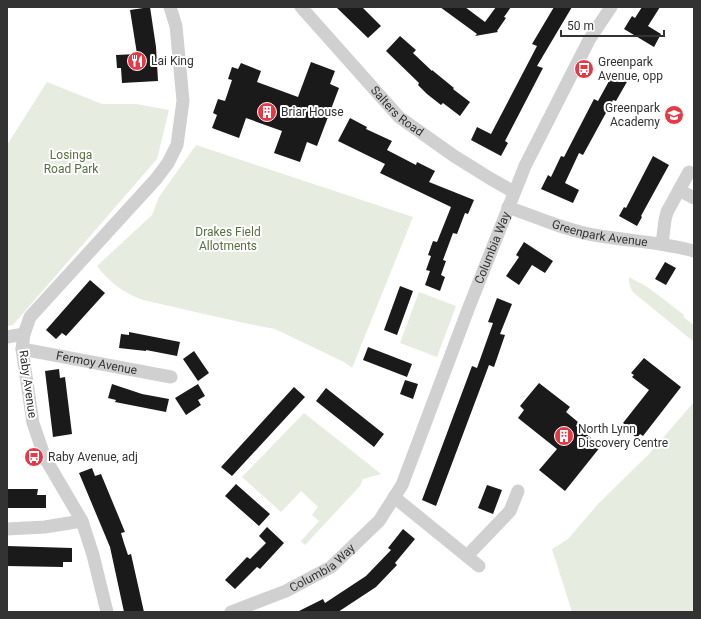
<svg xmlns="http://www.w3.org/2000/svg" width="701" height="619" font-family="Roboto,sans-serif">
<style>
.green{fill:#e6ecdf}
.building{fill:#1a1a1a}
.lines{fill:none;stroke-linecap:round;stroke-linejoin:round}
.street{stroke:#d0d0d0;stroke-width:13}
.labels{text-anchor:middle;stroke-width:4;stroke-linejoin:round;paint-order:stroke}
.poi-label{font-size:12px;fill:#333;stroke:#fff;text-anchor:start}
.street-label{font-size:12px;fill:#333;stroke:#fff}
.park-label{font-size:12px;fill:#56703f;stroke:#fff}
</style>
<rect width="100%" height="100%" fill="#fff"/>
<path class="green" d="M 47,82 L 102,104 L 136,104 L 169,110 L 157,159 L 13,325 L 7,326 L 7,145 Z
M 196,145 L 413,217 L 352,368 L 344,362 L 275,329 L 244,323 L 143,300 C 124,293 109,282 97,266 L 152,215 L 159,197 Z
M 629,277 L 649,288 L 684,315 L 683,317 L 694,325 L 694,342 L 634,293 C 630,288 629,284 629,277 Z
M 419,292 L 456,306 L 437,357 L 400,343 Z
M 694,402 L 694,612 L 572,612 L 552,549 L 568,539 L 598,504 L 648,455 Z
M 304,413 L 381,474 L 363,479 L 360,486 L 305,545 L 301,541 L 319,521 L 312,515 L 318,507 L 301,491 L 281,512 L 242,477 Z"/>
<path class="building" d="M 150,7 L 156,47 L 158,81 L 122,83 L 121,68 L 117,68 L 116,55 L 137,54 L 130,10 Z
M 336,7 L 362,7 L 381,26 L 368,38 Z
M 440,7 L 465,7 L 485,22 L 496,7 L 511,7 L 504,17 L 506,18 L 497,31 L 498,32 L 475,36 L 477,34 Z
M 554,7 L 572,7 L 537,66 L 543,68 L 505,141 L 508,143 L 501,156 L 471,140 L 477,127 L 491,134 L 537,46 L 532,44 Z
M 642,7 L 660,7 L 648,26 L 661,34 L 654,47 L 624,29 L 632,16 L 635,18 Z
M 400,36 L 416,50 L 413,53 L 432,71 L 432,70 L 454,88 L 453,89 L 470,102 L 460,116 L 443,103 L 441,105 L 427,94 L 418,85 L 419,83 L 386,51 Z
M 311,62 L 335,71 L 330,84 L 339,88 L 317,146 L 307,142 L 300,162 L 274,153 L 282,131 L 246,118 L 239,138 L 212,128 L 217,115 L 213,113 L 218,99 L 225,101 L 232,80 L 228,79 L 232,67 L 238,69 L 241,63 L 261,71 L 257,82 L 298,97 Z
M 614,72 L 628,80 L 616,101 L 613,100 L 583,155 L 579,153 L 565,183 L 579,190 L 573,203 L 541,189 L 548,175 L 551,177 L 561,156 L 564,157 L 594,99 L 598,101 Z
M 350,118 L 367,127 L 366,129 L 392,141 L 387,150 L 416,165 L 417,162 L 435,171 L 429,182 L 474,200 L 468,214 L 465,213 L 457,234 L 453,233 L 443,260 L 446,261 L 441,275 L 445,277 L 440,291 L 425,285 L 430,271 L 426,270 L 431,256 L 428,255 L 433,241 L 437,242 L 451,207 L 380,173 L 385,164 L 338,141 Z
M 653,156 L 669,165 L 641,216 L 642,217 L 637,226 L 619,216 L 624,207 L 626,208 Z
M 524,242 L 553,261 L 545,273 L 532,265 L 519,285 L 506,276 L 519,257 L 516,255 Z
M 665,262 L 676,268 L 666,285 L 655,279 Z
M 90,280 L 105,293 L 66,336 L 62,333 L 56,339 L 46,330 Z
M 400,286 L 413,291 L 397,335 L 384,330 Z
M 497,298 L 512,304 L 500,334 L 505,335 L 494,367 L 489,365 L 436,506 L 422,500 L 472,366 L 477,368 L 493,323 L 488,322 Z
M 129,332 L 180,342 L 177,356 L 146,350 L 146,351 L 119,348 L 121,334 L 129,335 Z
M 368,347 L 412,364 L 407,377 L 363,360 Z
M 194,351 L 209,373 L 198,381 L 183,359 Z
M 644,358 L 681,387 L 643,436 L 640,434 L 637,438 L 626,429 L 628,427 L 623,423 L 649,390 L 632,377 L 634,375 L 631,373 Z
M 59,369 L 60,378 L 65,377 L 72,434 L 53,437 L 45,371 Z
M 405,380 L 418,384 L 413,399 L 400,394 Z
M 539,383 L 570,407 L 566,412 L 578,422 L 576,426 L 601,446 L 565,491 L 539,470 L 557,449 L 518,418 L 524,410 L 520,406 Z
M 112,384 L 142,394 L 169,399 L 166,412 L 115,402 L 116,400 L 108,398 Z
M 198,384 L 205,396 L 198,400 L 201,405 L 186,415 L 175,398 Z
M 294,387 L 305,397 L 232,476 L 221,467 Z
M 326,388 L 384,434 L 374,447 L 316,401 Z
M 92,468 L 95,476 L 101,474 L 125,532 L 121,533 L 124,543 L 128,555 L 131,554 L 144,612 L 124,612 L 110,547 L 79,473 Z
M 236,484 L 270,514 L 259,526 L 225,496 Z
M 487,485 L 502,490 L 493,514 L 478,508 Z
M 7,489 L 38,489 L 37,495 L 46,495 L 46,508 L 7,508 Z
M 267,527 L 284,543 L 260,569 L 257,567 L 235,589 L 225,580 L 247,557 L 250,559 L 266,543 L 259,536 Z
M 403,529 L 415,539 L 395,563 L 397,565 L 376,587 L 338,612 L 297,612 L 323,599 L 325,603 L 366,576 L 391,550 L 388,548 Z
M 7,546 L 72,548 L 72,562 L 63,562 L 63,567 L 7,566 Z"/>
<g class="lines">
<g class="street">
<path id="s1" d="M 301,7 L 399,117 L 454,156 L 491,179 L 514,192"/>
<path d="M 679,190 L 694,198"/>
<path id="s2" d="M 508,207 C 536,217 565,230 594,235 C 628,241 661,242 694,251"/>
<path d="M 662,244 L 665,220 L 667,212 L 689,172"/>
<path d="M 7,337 L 24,334"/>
<path id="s3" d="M 22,349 L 171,377"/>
<path d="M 394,497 L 479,566"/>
<path d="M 7,529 L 45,527 L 82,521"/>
<path d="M 467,556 L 510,511 L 518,491"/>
<path d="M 107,612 L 93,555 L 82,521 L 45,458 L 33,423 L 22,349 L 24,334 L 30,317 L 156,179 L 168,163 L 177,145 L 183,101 L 176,26 L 170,7"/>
<path id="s4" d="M 231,612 L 286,591 L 331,567 L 379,521 L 402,485 L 469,307 L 525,166 L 589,40 L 611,7"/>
</g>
</g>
<defs>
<g id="restaurant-disc" transform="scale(1)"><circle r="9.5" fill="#e63946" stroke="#fff"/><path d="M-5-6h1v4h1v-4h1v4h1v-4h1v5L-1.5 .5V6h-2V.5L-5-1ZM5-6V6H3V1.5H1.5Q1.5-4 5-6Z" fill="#fff"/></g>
<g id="bus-disc" transform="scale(1)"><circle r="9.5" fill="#e63946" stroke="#fff"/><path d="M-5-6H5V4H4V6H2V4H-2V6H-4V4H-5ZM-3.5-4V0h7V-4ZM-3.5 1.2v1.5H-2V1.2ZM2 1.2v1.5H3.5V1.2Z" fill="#fff"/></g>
<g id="building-disc" transform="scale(1)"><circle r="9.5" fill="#e63946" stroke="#fff"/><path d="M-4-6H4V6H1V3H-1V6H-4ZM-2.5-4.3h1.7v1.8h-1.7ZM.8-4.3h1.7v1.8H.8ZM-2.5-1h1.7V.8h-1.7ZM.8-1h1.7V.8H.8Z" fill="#fff"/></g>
<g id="school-disc" transform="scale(1)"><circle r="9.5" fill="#e63946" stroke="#fff"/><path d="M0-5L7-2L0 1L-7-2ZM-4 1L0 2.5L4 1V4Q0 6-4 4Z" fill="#fff"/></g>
</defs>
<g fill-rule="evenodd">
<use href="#restaurant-disc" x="137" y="61"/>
<use href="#bus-disc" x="584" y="69"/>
<use href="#building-disc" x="267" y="112"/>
<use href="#school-disc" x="674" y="115"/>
<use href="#building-disc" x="564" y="436"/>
<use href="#bus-disc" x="34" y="457"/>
</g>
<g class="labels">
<g class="poi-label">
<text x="151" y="65">Lai King</text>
<text x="598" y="66">Greenpark<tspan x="598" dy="14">Avenue, opp</tspan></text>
<text x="660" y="112" text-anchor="end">Greenpark<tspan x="660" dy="14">Academy</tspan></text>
<text x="281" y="116">Briar House</text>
<text x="578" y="433">North Lynn<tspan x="578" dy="14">Discovery Centre</tspan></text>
<text x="48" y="461">Raby Avenue, adj</text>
</g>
<g class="street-label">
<text dy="4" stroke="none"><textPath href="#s1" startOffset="142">Salters Road</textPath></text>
<text dy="4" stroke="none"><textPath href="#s2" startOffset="96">Greenpark Avenue</textPath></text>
<text dy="4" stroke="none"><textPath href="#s4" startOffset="473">Columbia Way</textPath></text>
<text dy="4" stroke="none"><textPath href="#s3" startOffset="76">Fermoy Avenue</textPath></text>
<text transform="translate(28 384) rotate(82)" y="4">Raby Avenue</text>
<text dy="4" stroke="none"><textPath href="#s4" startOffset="102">Columbia Way</textPath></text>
</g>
<g class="park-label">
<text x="71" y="159">Losinga<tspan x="71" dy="14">Road Park</tspan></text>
<text x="228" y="236">Drakes Field<tspan x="228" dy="14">Allotments</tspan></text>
</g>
</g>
<rect width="701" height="619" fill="none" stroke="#333333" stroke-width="16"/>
<path d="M561 30v6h103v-6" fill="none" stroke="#333333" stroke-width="2"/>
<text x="567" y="30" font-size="12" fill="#333333" stroke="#ffffff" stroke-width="3" paint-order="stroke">50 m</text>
</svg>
